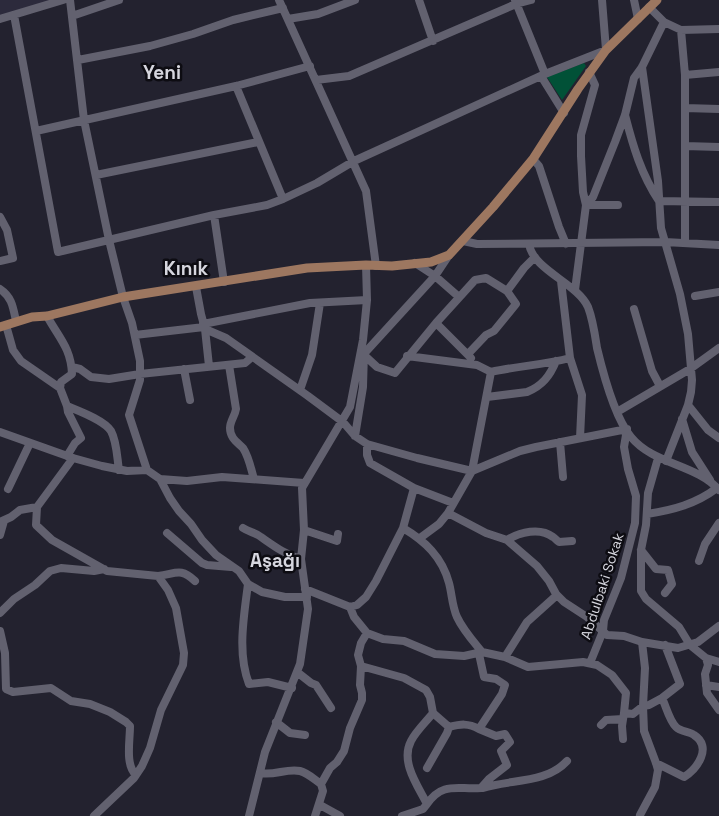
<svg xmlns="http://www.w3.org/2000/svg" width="719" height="816" font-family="'Space Grotesk',sans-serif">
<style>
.built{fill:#2c2a3c}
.green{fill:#015137}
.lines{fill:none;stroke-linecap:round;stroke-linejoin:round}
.minor{stroke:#62616f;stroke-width:8}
.major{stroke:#9d7760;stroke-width:9}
.labels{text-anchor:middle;stroke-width:5;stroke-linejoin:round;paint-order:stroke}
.street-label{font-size:14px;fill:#d6d6de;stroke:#0d0c12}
.district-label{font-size:19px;font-weight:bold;fill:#d6d6de;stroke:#0d0c12}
</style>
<rect width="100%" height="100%" fill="#23222f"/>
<path class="built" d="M 0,0 L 63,0 L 0,19 Z"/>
<path class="green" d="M 584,63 L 586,66 L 562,100 L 547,77 Z"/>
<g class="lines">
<path class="minor" d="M 70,0 L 84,120 L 109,240 L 123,297 L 132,323 L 140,361 L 140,380 L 129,415 L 147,470
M 279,0 L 366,191 L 376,266
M 419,0 L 433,41
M 515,0 L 545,74
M 634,0 L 638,19
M 14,15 L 58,252 L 214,215 L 267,205 L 283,199 L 317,183 L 354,161 L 545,74 L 606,50 L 602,0
M 72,16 L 119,0
M 0,19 L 63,0
M 288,19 L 318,14 L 355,0
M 664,22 L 681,30 L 719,29
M 681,30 L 685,75 L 685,243
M 78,60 L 150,46 L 193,34 L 233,20 L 283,8
M 642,67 L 658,181 L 661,228 L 680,294 L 688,334 L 692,380 L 691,392 L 688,405 L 666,461
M 685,75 L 719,72
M 541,76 L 564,113
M 316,80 L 349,76 L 516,4 L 531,0
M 236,86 L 283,199
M 685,108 L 719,109
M 625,115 C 633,146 641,174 659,201 L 719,202
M 36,131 L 236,86 L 310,66
M 685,146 L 719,147
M 533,159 L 539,166 L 559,227 L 566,244
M 96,175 L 258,142
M 586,205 L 593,197 L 615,142 L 625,115 L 634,78 L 642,67 L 664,22 L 649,7
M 586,205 L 618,205
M 214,215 L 224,282
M 0,217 L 7,230 L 13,258 L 0,261
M 463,241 L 477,244 L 665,242 L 719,245
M 529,244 C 533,270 577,283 588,307 C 593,320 595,335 597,348 C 603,373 615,418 631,437 C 654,465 696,464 719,490
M 415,263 L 435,276 L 459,297
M 561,281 L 570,358 L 582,395 L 580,438
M 196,287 L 201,314 L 205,329 L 226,338 L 308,396 L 343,422 L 355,436 L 367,444 L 417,458 L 472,471
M 0,289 C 12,297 13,307 16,321
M 575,290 L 586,205 L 583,192 L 581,156 L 581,135 L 595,85 L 589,72
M 507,291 L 524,268 L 535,257
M 695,296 L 719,292
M 634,309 L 652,371 L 660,386
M 47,316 C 59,338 71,348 72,374 L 61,382 L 60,388 L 67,406 L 68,412 L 81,438 L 75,443 L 67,456
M 436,323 L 475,280 L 486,278 L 507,291 L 516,304 L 494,331 L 486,335 L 468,354
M 203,324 L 310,303 L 367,300
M 6,325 L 13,350 L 21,361 L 60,388
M 205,329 L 209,366
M 135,335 L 204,327
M 364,355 L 377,367 L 395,373 L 436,323 L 471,358
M 407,356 L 477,365 L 491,372 C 517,366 544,365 570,358
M 361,357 L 435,276 L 449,255
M 229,365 L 236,409 C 235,416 230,421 230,428 C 230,438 237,442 243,448 C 249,457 251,469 254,479
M 72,367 L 80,369 L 91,377 L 109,379 L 140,374 L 245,363 L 252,357
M 184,369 L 190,400
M 300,390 L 312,355 L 320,303
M 487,397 L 527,392 C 542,386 550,376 556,361
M 688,405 L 708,430 L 719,438
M 67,406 C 79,411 104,420 111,431 C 117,442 117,458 119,470
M 617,412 L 690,369 L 719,348
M 682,419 L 692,452 L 710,480
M 0,432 L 73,458 L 102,466 L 127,471 L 147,470 L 160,479 L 187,481 L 222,477 L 304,483
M 355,436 L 363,387 L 364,352
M 560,442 L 563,477
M 367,444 L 367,455 L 370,463 L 414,488 L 453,503
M 73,458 L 37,507 L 36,525 L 52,540 L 107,571 L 158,576 L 168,590 L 176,608 L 184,653 L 183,665 L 161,710 L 150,748 L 142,766 L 134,778 L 94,816
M 658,458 L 648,493 L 646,525 L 641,550 L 641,591 L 646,599 L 679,627 L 690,645 L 706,658 L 708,665 L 705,674 L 707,693 L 719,710
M 472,471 L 520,451 L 536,447 L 627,429
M 160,479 L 170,498 L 179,511 L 191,524 L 202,540 L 216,555 L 239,571 L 248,584 L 262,592 L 285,597 L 307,597
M 8,489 L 30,443
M 448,513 L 486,533 L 507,540 L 537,566 L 549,581 L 556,594 L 564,602 L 587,617 L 607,635 L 624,636 L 642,642 L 678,648 L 698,642 L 719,626
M 647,514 C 673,510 696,504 717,488
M 0,522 L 11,517 L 20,510 L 37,507
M 243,528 C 249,532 256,533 261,537 C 274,546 286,555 301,559
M 403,528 C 425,541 442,557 449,583 C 452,594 452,606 457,617 C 463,630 473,641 482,652
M 304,530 L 337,541 L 338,534
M 167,533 L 202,563 L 207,565 L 231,567
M 0,535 L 4,521
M 420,538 L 439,524 L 448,513 L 472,471 L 491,372
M 507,540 C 520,532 540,527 553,537 C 555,538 557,541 559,542 L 572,541
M 641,550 L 656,569 L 668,570 L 672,584 L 665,593
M 699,561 L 705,544 L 719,523
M 158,576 C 176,574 180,567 195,581
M 248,584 C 244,616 237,653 249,684 L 268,682 L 292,688
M 305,589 L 350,607 L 357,605 L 366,597 L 376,581 L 403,528 L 414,488
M 350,607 L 354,617 L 367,633 L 383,639 L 404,641 L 435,654 L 464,656 L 482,652 L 505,657 L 528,667 L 583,662 L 597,665 L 612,675 L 626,693 L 624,713 L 633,714 L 643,706 L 649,705 L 662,698 L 680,684 L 665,645
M 0,613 L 14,599 L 35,585 L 50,571 L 61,568 L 94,571 L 104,569
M 0,631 L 5,653 L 6,689 L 13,692 L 51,688 L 71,701 L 90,704 L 110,712 L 126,722 L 130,726 C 130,741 125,765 136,775
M 505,657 L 527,622 L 557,595
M 706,658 L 719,662
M 590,663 L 603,631 L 604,620 L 621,578 L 635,523 L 636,496 L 628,469 L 624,447 L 627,429
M 361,666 L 404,678 L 426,690 L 430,697 L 433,713 L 449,727 C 461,724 468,723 479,729 L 502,694 L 505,685 L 496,679 L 484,677 L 479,654
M 297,672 L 311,683 L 316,685 L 331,708
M 706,685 L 719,687
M 433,713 C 426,722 416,731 411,741 C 400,762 418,786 427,804 C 443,781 458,790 481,788 L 489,779 L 507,765 L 501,751 L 510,742 L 505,734 L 496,736 L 479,729
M 276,722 L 290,733 L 305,735
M 601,725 L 606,720 L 623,719
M 623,739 L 622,726 L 624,713
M 656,763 L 684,777 C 697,769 713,747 694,735 C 689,731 681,732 676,727 C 669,720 666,706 662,698
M 427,768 L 447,733 L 449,727
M 260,773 C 274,776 287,768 300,771 C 308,773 315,780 321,784
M 483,788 C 510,779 546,784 567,761
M 320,805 L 340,816
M 640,815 L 655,787 L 658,770 L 656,763 L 644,731 L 643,706 L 645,668 L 642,642
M 249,816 L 265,752 L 300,664 L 308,609 L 301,559 L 304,530 L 302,488 L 350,407 L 363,340 L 367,300 L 366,265
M 315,816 L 323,791 L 321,784 L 330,768 L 337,762 L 344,751 L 350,728 L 362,700 L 362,693 L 360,685 L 361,666 L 358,655 L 361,643 L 367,633
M 402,816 L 423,809 L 427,804"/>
<path class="major" d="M 0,327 L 32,317 L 47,316 L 123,297 L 307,268 L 366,265 L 392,266 L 431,262 L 449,255 L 493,207 L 533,159 L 578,89 L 606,50 L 657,0"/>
</g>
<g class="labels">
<g class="street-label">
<text transform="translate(602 586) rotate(-72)" y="5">Abdulbaki Sokak</text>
</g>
<g class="district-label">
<text x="162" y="79">Yeni</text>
<text x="186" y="275">Kınık</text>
<text x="275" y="567">Aşağı</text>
</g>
</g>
</svg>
